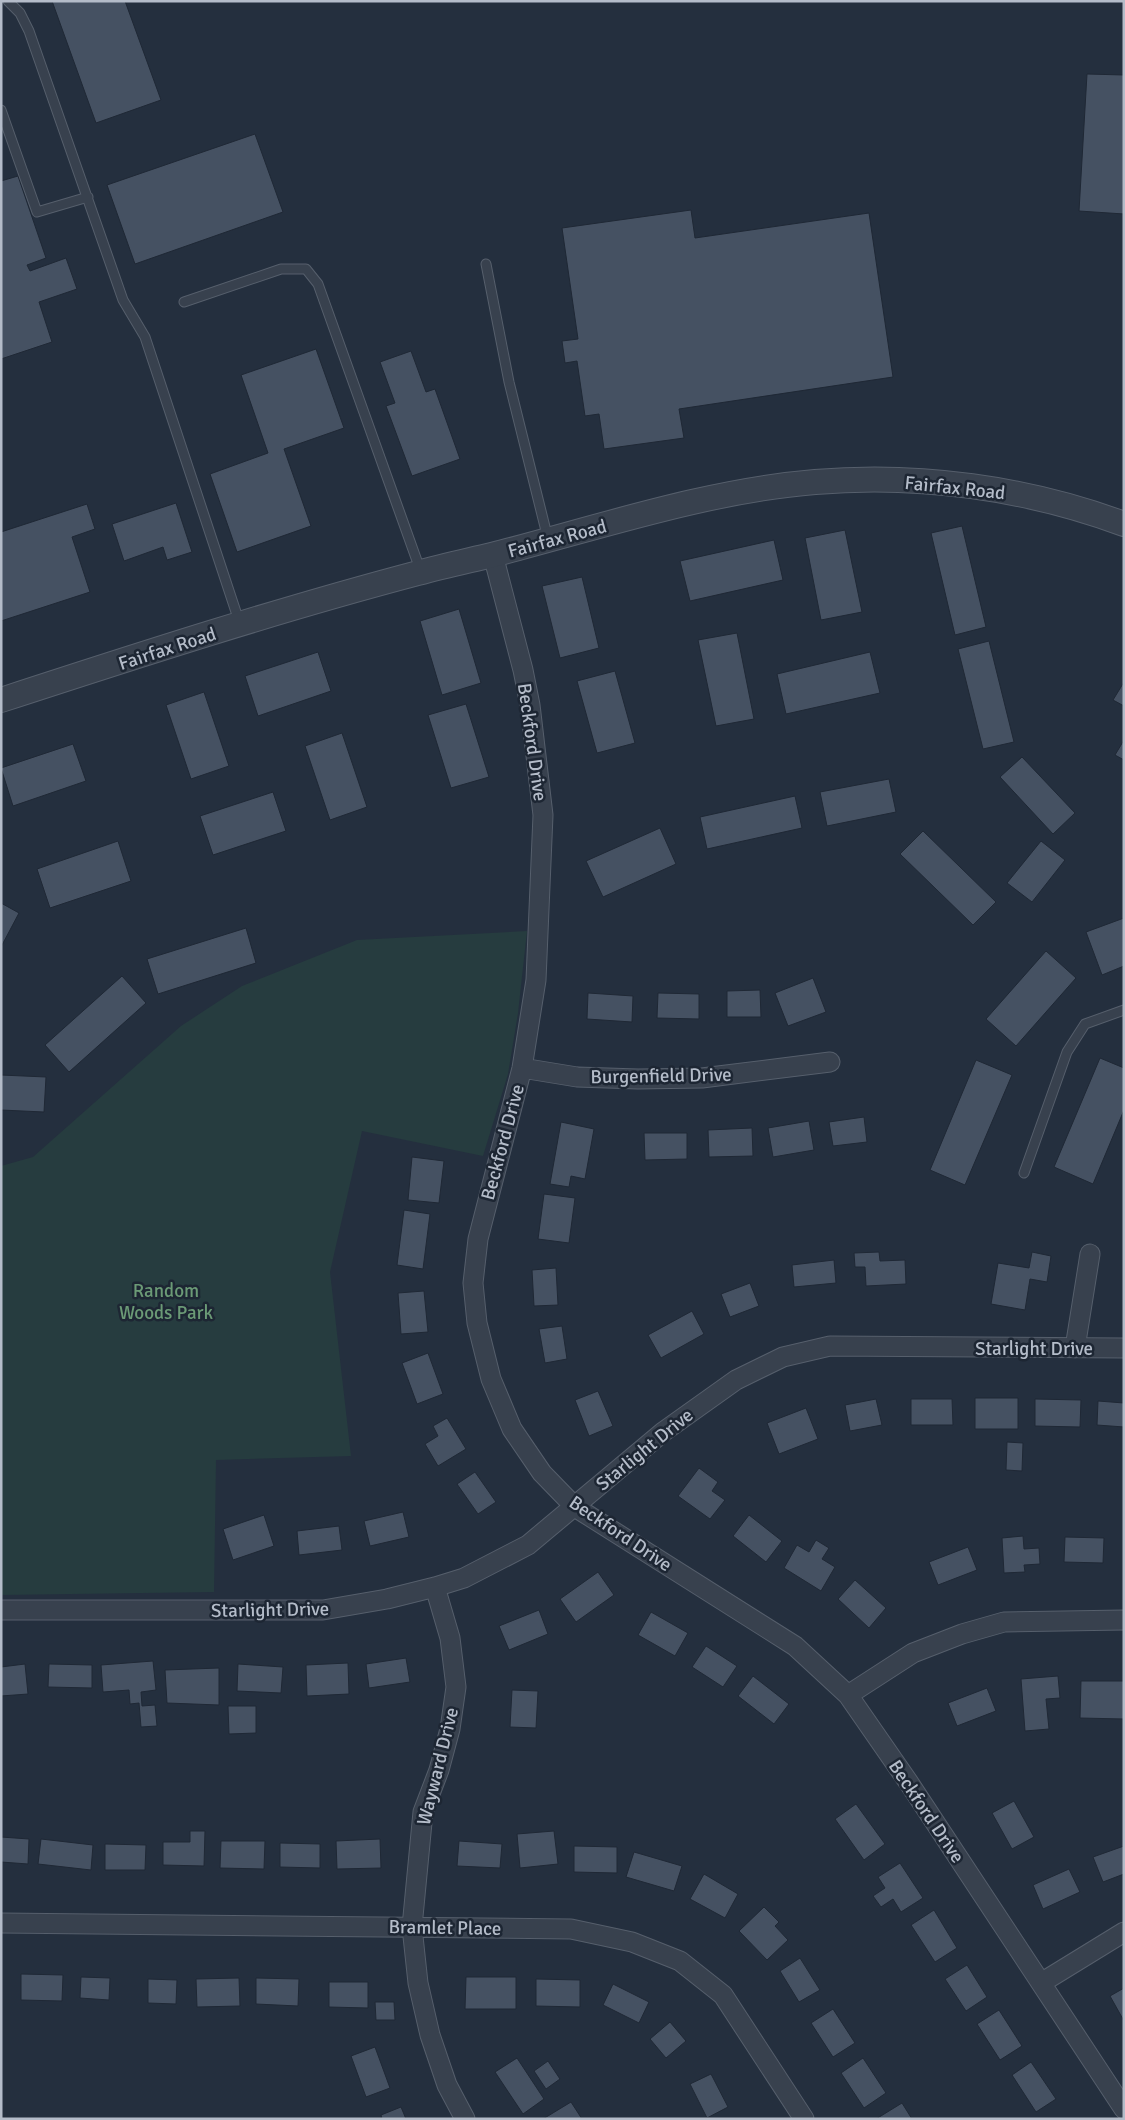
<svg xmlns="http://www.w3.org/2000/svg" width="1125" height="2120" font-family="Signika,sans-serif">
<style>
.green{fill:#263c3f}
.building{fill:#455162;stroke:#1f2835}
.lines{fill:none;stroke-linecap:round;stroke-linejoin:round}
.service-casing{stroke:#565f6c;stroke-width:11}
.minor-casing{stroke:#565f6c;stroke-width:21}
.tertiary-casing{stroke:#565f6c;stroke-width:26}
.service{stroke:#38414e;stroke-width:9}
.minor{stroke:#38414e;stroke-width:19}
.tertiary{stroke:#38414e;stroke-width:24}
.labels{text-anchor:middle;stroke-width:5;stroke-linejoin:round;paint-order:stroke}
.street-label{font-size:19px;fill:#b4bcc9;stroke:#1d2633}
.park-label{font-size:19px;fill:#6b9a76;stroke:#1d2633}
</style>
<rect width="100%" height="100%" fill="#242f3e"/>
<path class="green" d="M 527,931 L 518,1013 L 508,1074 L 483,1156 L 362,1131 L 330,1272 L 351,1456 L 216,1460 L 214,1592 L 1,1595 L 1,1166 L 33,1157 L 181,1026 L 242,986 L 357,940 Z"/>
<path class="building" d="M 52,1 L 125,1 L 161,100 L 96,123 Z
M 1087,74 L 1124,75 L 1124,214 L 1079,211 Z
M 255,134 L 283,212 L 135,264 L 107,185 Z
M 18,176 L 46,258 L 27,265 L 30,271 L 66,258 L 77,289 L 39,302 L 52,342 L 1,359 L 1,181 Z
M 691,210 L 695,238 L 869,213 L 893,377 L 679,409 L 684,438 L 604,449 L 599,414 L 585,416 L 577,361 L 565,363 L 562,341 L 578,339 L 562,228 Z
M 316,349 L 344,428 L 284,449 L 311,526 L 237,552 L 210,474 L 268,453 L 241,375 Z
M 411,351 L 426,392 L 435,389 L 460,459 L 412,476 L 386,406 L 395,403 L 380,362 Z
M 176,503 L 192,552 L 167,560 L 163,547 L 124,561 L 112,524 Z
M 87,504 L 95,529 L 72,537 L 90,592 L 1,621 L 1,532 Z
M 962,526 L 986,627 L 955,635 L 931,533 Z
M 845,530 L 862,612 L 821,620 L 805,538 Z
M 774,540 L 783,580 L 690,601 L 680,561 Z
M 582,577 L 599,648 L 560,658 L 542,586 Z
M 459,609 L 481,683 L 442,695 L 420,621 Z
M 737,633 L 754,719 L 716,726 L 698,640 Z
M 989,641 L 1014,742 L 983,749 L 958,649 Z
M 318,652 L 331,691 L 258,716 L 245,676 Z
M 870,652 L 880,693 L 786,714 L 777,674 Z
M 615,671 L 635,743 L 597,753 L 577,681 Z
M 1124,682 L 1124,706 L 1113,700 Z
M 204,692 L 229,766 L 191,779 L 166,705 Z
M 466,704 L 489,777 L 451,788 L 428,715 Z
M 342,733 L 367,807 L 330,820 L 305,746 Z
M 1124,740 L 1124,760 L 1115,755 Z
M 73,744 L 86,781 L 13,806 L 1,768 Z
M 1022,757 L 1075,813 L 1053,834 L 1000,777 Z
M 889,779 L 896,812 L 827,826 L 820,792 Z
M 273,792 L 286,831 L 213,855 L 200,816 Z
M 795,796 L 802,828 L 707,849 L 700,817 Z
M 660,828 L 676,864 L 603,897 L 586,861 Z
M 923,831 L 996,902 L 973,925 L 900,854 Z
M 118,841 L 131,881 L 50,908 L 37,869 Z
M 1041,841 L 1065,860 L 1032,902 L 1007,883 Z
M 1,903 L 19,913 L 1,947 Z
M 1124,918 L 1124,966 L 1102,975 L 1086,932 Z
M 246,928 L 256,963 L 158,994 L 147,959 Z
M 1046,951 L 1076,978 L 1016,1046 L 986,1019 Z
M 122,976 L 146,1003 L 69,1072 L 45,1045 Z
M 813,978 L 826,1012 L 788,1026 L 775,993 Z
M 760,990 L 761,1017 L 727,1017 L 727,991 Z
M 588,993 L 633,996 L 632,1022 L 587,1019 Z
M 658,993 L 699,994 L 699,1019 L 657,1018 Z
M 1100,1058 L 1124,1068 L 1124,1110 L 1093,1184 L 1054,1167 Z
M 976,1060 L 1012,1075 L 965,1185 L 930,1170 Z
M 1,1075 L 46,1077 L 44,1112 L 1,1110 Z
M 864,1117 L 867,1142 L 833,1146 L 829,1122 Z
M 809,1121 L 814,1150 L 773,1157 L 768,1128 Z
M 561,1122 L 594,1129 L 585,1179 L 571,1176 L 569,1187 L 550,1184 Z
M 752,1128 L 753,1156 L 709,1157 L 708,1130 Z
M 644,1133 L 687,1133 L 687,1159 L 645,1160 Z
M 412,1157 L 444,1161 L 439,1203 L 408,1200 Z
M 544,1194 L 575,1198 L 569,1243 L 538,1239 Z
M 404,1210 L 430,1214 L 423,1269 L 397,1265 Z
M 879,1252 L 880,1261 L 905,1260 L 906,1284 L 866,1286 L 865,1267 L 855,1267 L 854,1253 Z
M 1032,1252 L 1051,1256 L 1047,1282 L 1030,1279 L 1025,1310 L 991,1304 L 998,1263 L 1029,1268 Z
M 834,1260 L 836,1283 L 794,1287 L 792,1265 Z
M 556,1268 L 558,1305 L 534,1306 L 532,1270 Z
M 750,1283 L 759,1306 L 730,1317 L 721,1294 Z
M 424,1291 L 428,1332 L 401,1334 L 398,1293 Z
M 692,1311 L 704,1334 L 661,1358 L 648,1335 Z
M 562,1326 L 567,1359 L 545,1363 L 539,1329 Z
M 428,1353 L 443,1394 L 417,1404 L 402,1363 Z
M 598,1391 L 613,1426 L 589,1436 L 575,1400 Z
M 975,1398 L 1018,1398 L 1018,1429 L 975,1429 Z
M 876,1399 L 882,1425 L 850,1431 L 845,1405 Z
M 911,1399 L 952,1399 L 953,1425 L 911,1425 Z
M 1035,1399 L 1081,1400 L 1080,1427 L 1035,1426 Z
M 1098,1401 L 1124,1403 L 1124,1427 L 1097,1425 Z
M 806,1408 L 818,1439 L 779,1454 L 767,1423 Z
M 447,1418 L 466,1449 L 438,1466 L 425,1444 L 438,1436 L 433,1426 Z
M 1007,1442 L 1023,1443 L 1022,1471 L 1006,1470 Z
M 699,1468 L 718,1482 L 712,1491 L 725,1500 L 710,1519 L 678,1496 Z
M 475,1472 L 496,1502 L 478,1514 L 457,1484 Z
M 403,1512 L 409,1537 L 370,1546 L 364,1521 Z
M 264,1515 L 274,1546 L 233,1560 L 223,1529 Z
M 749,1515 L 782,1541 L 766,1562 L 733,1536 Z
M 339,1526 L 342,1550 L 299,1555 L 297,1531 Z
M 1023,1536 L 1024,1549 L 1039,1548 L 1040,1564 L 1024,1565 L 1025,1572 L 1004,1573 L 1002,1538 Z
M 1065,1537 L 1104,1538 L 1103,1563 L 1064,1562 Z
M 816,1540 L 829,1548 L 822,1559 L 835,1567 L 821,1591 L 784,1568 L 797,1545 L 809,1552 Z
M 968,1547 L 977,1570 L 938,1585 L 929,1562 Z
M 598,1572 L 614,1595 L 576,1622 L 560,1599 Z
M 855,1580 L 886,1608 L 869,1628 L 838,1599 Z
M 539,1610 L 548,1634 L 509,1650 L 499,1626 Z
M 651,1612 L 688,1633 L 675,1656 L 638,1635 Z
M 706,1646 L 737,1666 L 723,1687 L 692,1667 Z
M 406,1658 L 410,1682 L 369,1688 L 366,1664 Z
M 153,1661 L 156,1690 L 141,1692 L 142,1706 L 155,1705 L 157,1726 L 141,1727 L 139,1703 L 130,1704 L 129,1690 L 103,1692 L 101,1665 Z
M 348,1663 L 349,1694 L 307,1696 L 306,1665 Z
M 25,1664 L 28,1694 L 1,1696 L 1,1667 Z
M 49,1664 L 92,1665 L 92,1688 L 48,1687 Z
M 238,1664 L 283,1667 L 281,1693 L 237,1691 Z
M 219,1668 L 219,1705 L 167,1703 L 165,1670 Z
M 753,1676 L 789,1704 L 774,1724 L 738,1696 Z
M 1058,1676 L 1060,1698 L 1046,1699 L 1049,1729 L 1025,1731 L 1021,1679 Z
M 1081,1681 L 1124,1681 L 1124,1719 L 1080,1718 Z
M 987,1688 L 996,1711 L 957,1726 L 948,1703 Z
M 512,1690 L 538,1691 L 536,1728 L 510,1727 Z
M 228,1706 L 256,1706 L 256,1733 L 229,1734 Z
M 1014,1801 L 1034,1837 L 1012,1849 L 992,1813 Z
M 856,1804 L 885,1844 L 864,1860 L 835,1819 Z
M 190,1831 L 205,1831 L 204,1866 L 163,1865 L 163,1842 L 190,1842 Z
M 554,1831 L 558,1864 L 520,1868 L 517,1834 Z
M 1,1837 L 29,1839 L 28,1864 L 1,1862 Z
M 41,1839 L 93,1845 L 91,1870 L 38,1864 Z
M 380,1839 L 381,1868 L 337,1869 L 336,1841 Z
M 221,1841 L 265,1841 L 264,1869 L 220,1868 Z
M 459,1841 L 502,1844 L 500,1868 L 457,1866 Z
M 280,1843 L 320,1844 L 320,1868 L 280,1867 Z
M 105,1844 L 146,1845 L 145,1870 L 105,1870 Z
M 574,1846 L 617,1847 L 617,1873 L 574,1872 Z
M 1124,1846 L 1124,1874 L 1103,1882 L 1093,1857 Z
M 634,1852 L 682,1866 L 674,1891 L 626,1877 Z
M 900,1863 L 923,1898 L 901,1912 L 893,1899 L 881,1907 L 873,1896 L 885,1888 L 878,1877 Z
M 1069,1869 L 1080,1892 L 1043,1909 L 1033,1885 Z
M 704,1874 L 738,1894 L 725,1918 L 690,1899 Z
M 764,1907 L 779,1922 L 775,1926 L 788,1940 L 767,1960 L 739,1931 Z
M 934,1910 L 957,1948 L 935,1962 L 911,1925 Z
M 800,1958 L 820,1990 L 799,2002 L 780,1971 Z
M 967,1965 L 987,1997 L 966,2011 L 945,1979 Z
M 21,1974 L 63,1975 L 62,2001 L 21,2000 Z
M 81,1977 L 110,1978 L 109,2000 L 80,1998 Z
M 466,1977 L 516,1977 L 516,2009 L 465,2009 Z
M 239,1978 L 240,2006 L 197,2007 L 196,1979 Z
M 256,1978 L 299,1979 L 298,2006 L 256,2004 Z
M 148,1979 L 177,1980 L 176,2004 L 148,2003 Z
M 536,1979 L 580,1980 L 580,2007 L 536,2006 Z
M 329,1982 L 368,1982 L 368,2008 L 329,2007 Z
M 613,1984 L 649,2002 L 639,2023 L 603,2005 Z
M 1124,1988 L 1124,2021 L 1110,1996 Z
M 375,2002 L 394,2002 L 395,2020 L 376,2020 Z
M 833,2009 L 855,2043 L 833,2057 L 811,2023 Z
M 999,2010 L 1022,2046 L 1000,2060 L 977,2024 Z
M 670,2022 L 686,2041 L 666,2058 L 650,2039 Z
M 375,2047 L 390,2088 L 366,2097 L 351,2056 Z
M 517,2058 L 544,2099 L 523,2114 L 495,2072 Z
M 863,2058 L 886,2093 L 864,2108 L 841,2073 Z
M 548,2061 L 560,2079 L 546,2089 L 534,2071 Z
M 1031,2062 L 1056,2099 L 1036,2112 L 1012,2075 Z
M 711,2074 L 728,2107 L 707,2118 L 690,2084 Z
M 571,2102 L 582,2119 L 543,2119 Z
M 902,2103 L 912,2119 L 876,2119 Z
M 401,2107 L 406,2119 L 382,2119 L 381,2115 Z"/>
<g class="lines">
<g class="service-casing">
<path id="service" d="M 8,1 L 20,13 L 29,31 L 123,300 L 145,337 L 240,624
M 1,110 L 37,212 L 88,197
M 486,264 L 509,382 L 548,539
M 184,302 L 281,269 L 306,269 L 318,284 L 421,572
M 1024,1173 L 1067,1052 L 1085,1024 L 1124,1010"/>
</g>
<g class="minor-casing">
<path id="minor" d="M 493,555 L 523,670 L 530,705 L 543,815 L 536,980 L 522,1068 L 478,1239 L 473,1283 L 477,1323 L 491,1379 L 512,1429 L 542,1473 L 575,1507 L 795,1646 L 848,1695 L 909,1783 L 1124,2109
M 522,1068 L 577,1077 L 638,1079 L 702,1078 L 830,1062
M 1075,1348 L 1090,1254
M 435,1587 L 450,1638 L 456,1687 L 450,1729 L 439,1770 L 423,1812 L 412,1927 L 418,1983 L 430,2035 L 447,2085 L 465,2119
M 1,1610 L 323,1610 L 387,1599 L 435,1587 L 464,1578 L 528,1545 L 663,1432 L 736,1380 L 783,1357 L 830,1346 L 1124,1348
M 848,1695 L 913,1653 L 962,1634 L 1004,1622 L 1124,1620
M 1,1923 L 571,1929 L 632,1942 L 680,1961 L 723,1995 L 804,2119
M 1041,1983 L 1124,1932"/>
</g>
<g class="tertiary-casing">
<path id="tertiary" d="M 1,700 C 139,655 278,610 418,573 C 443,566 467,561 492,555 C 597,528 706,491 815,482 C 918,473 1027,488 1124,524"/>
</g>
<use href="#service" class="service"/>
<use href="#minor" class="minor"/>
<use href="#tertiary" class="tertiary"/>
</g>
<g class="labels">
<g class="street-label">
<text transform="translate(955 487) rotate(6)" y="7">Fairfax Road</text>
<text transform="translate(557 538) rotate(-15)" y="7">Fairfax Road</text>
<text transform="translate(167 648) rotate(-18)" y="7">Fairfax Road</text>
<text transform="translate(533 742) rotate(82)" y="7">Beckford Drive</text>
<text transform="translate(661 1075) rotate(-1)" y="7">Burgenfield Drive</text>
<text transform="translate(502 1142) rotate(-75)" y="7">Beckford Drive</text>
<text x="1034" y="1355">Starlight Drive</text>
<text transform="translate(644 1449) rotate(-39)" y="7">Starlight Drive</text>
<text transform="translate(621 1533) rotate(34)" y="7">Beckford Drive</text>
<text transform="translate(270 1609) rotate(-1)" y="7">Starlight Drive</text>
<text transform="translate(437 1766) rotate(-76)" y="7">Wayward Drive</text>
<text transform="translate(927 1811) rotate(56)" y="7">Beckford Drive</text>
<text transform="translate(445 1927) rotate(1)" y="7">Bramlet Place</text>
</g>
<g class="park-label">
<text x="166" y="1297">Random<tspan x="166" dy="22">Woods Park</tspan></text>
</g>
</g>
<rect width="1125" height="2120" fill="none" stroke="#b4bcc9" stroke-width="5"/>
</svg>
